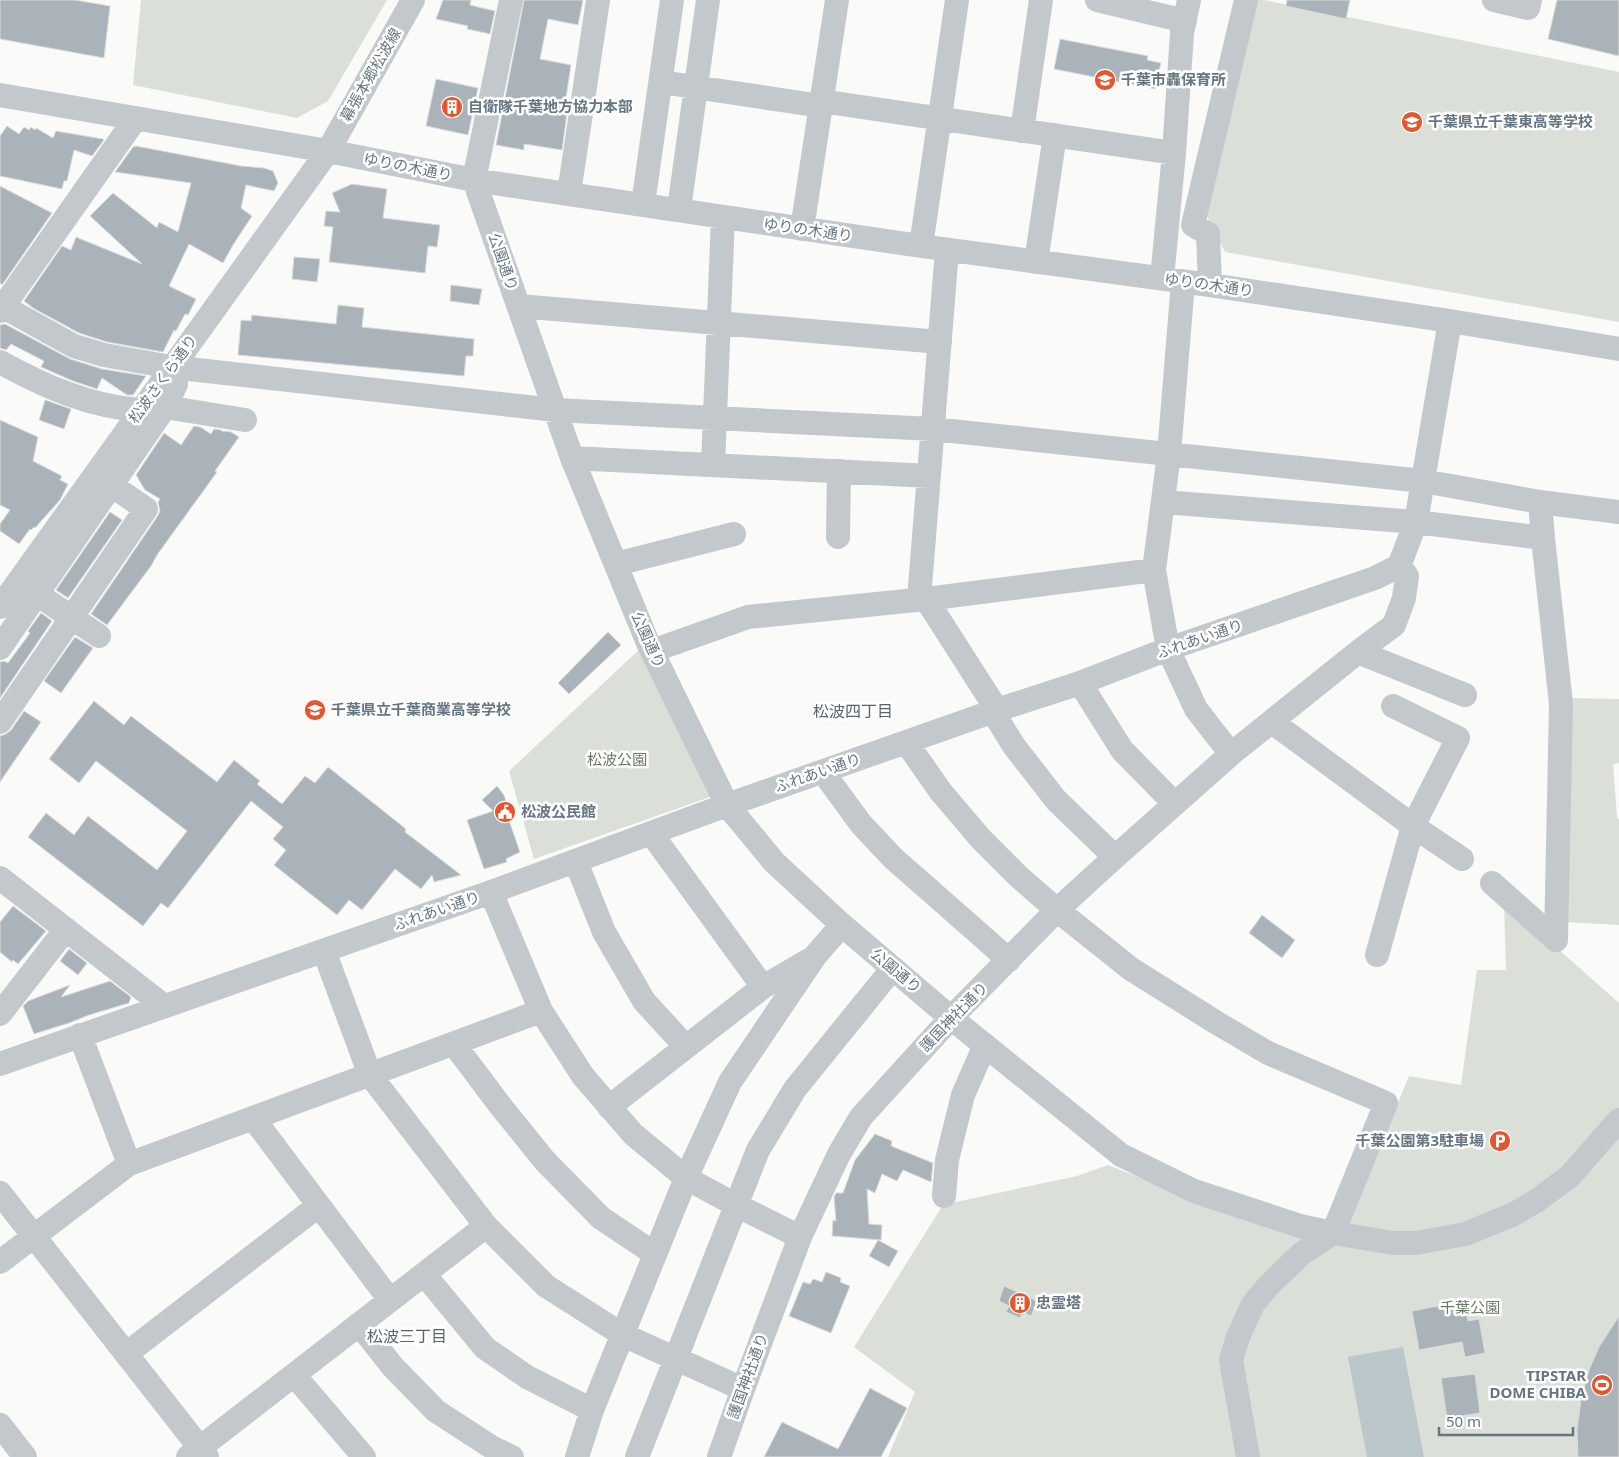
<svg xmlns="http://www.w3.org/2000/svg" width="1619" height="1457" font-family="'Noto Sans','Noto Sans JP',sans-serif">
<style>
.green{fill:#dadfd7}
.water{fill:#bbc7cb}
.building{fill:#aab3b9;stroke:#dcdcda}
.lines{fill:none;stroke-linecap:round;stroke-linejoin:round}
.minor{stroke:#c3c8cc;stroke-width:24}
.labels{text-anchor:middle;stroke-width:5;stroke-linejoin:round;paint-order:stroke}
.street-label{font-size:15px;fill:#657683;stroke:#fff}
.poi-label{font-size:15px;font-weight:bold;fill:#657683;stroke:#fff;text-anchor:start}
.park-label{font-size:15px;fill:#687a64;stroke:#fff}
.neighbourhood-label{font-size:16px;fill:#57646e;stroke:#fff}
</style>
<rect width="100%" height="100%" fill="#fafaf8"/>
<path class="green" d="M 141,0 L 387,0 L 328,101 L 297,118 L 133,85 Z
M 1256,0 L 1264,0 L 1619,72 L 1619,322 L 1225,252 L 1206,214 Z
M 640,649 L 710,797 L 534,859 L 509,771 Z
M 1569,698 L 1619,699 L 1619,763 L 1613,764 L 1617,818 L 1619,819 L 1619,925 L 1565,922 Z
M 1504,901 L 1619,1003 L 1619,1457 L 888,1457 L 915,1392 L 854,1347 L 941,1208 L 951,1203 L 1077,1176 L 1108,1165 L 1199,1201 L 1332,1242 L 1373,1163 L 1409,1076 L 1461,1085 L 1477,970 L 1506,970 Z"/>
<path class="water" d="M 1403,1347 L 1424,1457 L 1367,1457 L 1348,1357 Z"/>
<path class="building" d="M 0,0 L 75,0 L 110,6 L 104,58 L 0,39 Z
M 443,0 L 471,0 L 470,5 L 495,11 L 490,34 L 467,29 L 468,26 L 436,19 Z
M 524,0 L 583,0 L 578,25 L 548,19 L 540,59 L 571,65 L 566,98 L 569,98 L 562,150 L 524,144 L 524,150 L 496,145 Z
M 1287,0 L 1350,0 L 1346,19 L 1286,6 Z
M 1557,0 L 1619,0 L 1619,56 L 1548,39 Z
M 1060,39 L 1148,56 L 1147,60 L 1161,63 L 1155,89 L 1054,69 Z
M 436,79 L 478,88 L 468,135 L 426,126 Z
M 7,126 L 19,134 L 24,127 L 29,130 L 31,127 L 35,130 L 36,128 L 53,138 L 56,131 L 103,139 L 104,140 L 92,156 L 74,150 L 67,181 L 64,181 L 62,189 L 0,176 L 0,136 Z
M 136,146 L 241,166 L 264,168 L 273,171 L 278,183 L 274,191 L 246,185 L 241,208 L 252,216 L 233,245 L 223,263 L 189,244 L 169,286 L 196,299 L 188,315 L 185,314 L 176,331 L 174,330 L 163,352 L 107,342 L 79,333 L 33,308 L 24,301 L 62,246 L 71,250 L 76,237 L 142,264 L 90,216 L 113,193 L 157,228 L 159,222 L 178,232 L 191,183 L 115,172 L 133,147 Z
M 352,184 L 387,189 L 383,218 L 440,225 L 437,247 L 428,246 L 425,273 L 329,262 L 333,227 L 324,226 L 326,211 L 340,212 L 332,193 Z
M 0,186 L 52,213 L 2,285 L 0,283 Z
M 294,257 L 320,259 L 317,282 L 292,279 Z
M 451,285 L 482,289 L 479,305 L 450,301 Z
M 338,305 L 364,308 L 362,327 L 474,339 L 473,356 L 466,356 L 464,376 L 238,355 L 241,320 L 251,321 L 252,315 L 336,324 Z
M 5,324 L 70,359 L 102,369 L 146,376 L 133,395 L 127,395 L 102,378 L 97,389 L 73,381 L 41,367 L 44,361 L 11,344 L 6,350 L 0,348 L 0,325 Z
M 45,400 L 71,409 L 64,429 L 39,420 Z
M 0,420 L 38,437 L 33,461 L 62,476 L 60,480 L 68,484 L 60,500 L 35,528 L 34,527 L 31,530 L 30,529 L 19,544 L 0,531 L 0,524 L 10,510 L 0,505 Z
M 194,426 L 200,427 L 211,434 L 214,429 L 221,430 L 224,432 L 225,431 L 231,432 L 239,437 L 215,471 L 217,472 L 157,555 L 151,566 L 107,625 L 91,614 L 157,517 L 160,511 L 158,502 L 160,499 L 145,490 L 136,475 L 164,433 L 181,445 Z
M 110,512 L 122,520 L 68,598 L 56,590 Z
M 41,613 L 52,621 L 0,698 L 0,662 L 4,661 L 8,663 L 30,633 L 28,631 Z
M 608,632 L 621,645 L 569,694 L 558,683 Z
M 75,637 L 93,648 L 61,693 L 44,681 Z
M 94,701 L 124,725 L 131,716 L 217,782 L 234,760 L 260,781 L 257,784 L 282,804 L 305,776 L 315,783 L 328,767 L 406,829 L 405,832 L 461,875 L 434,882 L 432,875 L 421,889 L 395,869 L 362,910 L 349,900 L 337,915 L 274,865 L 286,850 L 273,839 L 283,827 L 251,801 L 168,908 L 161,903 L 143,926 L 28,837 L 46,813 L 74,835 L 88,816 L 157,870 L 187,831 L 96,761 L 79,783 L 49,759 Z
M 24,711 L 41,722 L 0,782 L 0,736 L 6,734 L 11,730 Z
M 497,786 L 504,795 L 507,805 L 504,806 L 520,852 L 506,859 L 507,862 L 484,869 L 467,820 L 493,811 L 482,800 Z
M 13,906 L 46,931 L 18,964 L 13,960 L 12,962 L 0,952 L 0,922 Z
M 1262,915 L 1295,940 L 1282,958 L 1249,933 Z
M 69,949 L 87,963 L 78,975 L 60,961 Z
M 110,981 L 131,997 L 129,1003 L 89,1015 L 69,1023 L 34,1034 L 23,1006 L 28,1001 L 70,985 L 61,997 Z
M 875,1134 L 892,1141 L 891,1146 L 933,1163 L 931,1182 L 903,1170 L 897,1181 L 882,1174 L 875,1193 L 867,1189 L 869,1224 L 882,1225 L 881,1240 L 832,1236 L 833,1220 L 836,1221 L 834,1197 L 836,1193 L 843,1193 L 855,1160 Z
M 878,1240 L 898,1251 L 889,1267 L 869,1256 Z
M 826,1272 L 841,1278 L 840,1282 L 850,1286 L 831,1333 L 789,1316 L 803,1282 L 810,1284 L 813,1279 L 822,1282 Z
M 1004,1286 L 1037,1301 L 1031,1316 L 1023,1312 L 1020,1318 L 1006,1312 L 1009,1306 L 999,1301 Z
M 1464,1301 L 1468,1321 L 1479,1319 L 1485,1353 L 1465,1357 L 1462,1342 L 1419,1350 L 1412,1311 Z
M 1619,1316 L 1619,1457 L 1578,1457 L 1577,1430 L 1581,1400 L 1589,1370 L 1599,1347 Z
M 1475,1374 L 1480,1413 L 1447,1418 L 1441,1378 Z
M 870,1388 L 907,1408 L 881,1457 L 764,1457 L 782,1422 L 838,1449 Z"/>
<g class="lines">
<path class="minor" d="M 511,0 L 474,180 L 572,458 L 648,643 L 727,805 L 774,862 L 842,925 L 951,1018 L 1121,1155 L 1194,1191 L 1300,1226 L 1333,1233 L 1386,1103 L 1268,1053 L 1217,1023 L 1131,969 L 1057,910 L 1018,876 L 981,839 L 941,792 L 906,742
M 1097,0 L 1185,21
M 1494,0 L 1528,8 L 1530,0
M 661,82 L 821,106
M 0,95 L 328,151 L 474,180 L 921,246 L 1210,285 L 1450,321 L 1619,349
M 821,101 L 1174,153
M 1022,131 L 1041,0
M 569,193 L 598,0
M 643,204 L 672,0
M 679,209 L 708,0
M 802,229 L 837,0
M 921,246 L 957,0
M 1036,262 L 1055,135
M 1162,278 L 1174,153 L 1182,33 L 1189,0
M 1210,285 L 1208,234 L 1193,225 L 1246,0
M 0,305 L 74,346 L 104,355 L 171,367 L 555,410 L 933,429 L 1423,481 L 1540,502 L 1543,538 L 1561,704 L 1556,940
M 519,306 L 940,342
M 0,311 L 136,118
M 0,362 C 44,386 90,407 141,410
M 165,407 L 245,420
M 572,458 L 929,476
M 713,465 L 723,217
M 1163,502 L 1416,522 L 1543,538
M 1540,502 L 1619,512
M 838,537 L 839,471
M 616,564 L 734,534
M 37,594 L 99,636
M 919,599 L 947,250
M 926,599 L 997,710
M 0,607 L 328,151 L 413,0
M 0,648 L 165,407 L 176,384 L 173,372
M 652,651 L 748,617 L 926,599 L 1154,570
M 1358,652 L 1465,695
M 1080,683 L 1122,750 L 1175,804
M 993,712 L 1014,746 L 1056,800 L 1115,857
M 0,722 L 146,509 L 111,485
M 1272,722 L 1413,826 L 1462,859
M 1231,754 L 1358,652 L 1394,625 L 1404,598 L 1407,576 L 1399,566
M 823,772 L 861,824 L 893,858 L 1009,960
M 651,833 L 763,987
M 576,862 L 604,932 L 644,1001 L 686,1047
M 0,878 L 164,1006
M 1492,883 L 1556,940
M 491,892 L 541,1011 L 583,1076 L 633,1134 L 686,1178 L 736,1205 L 800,1237
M 324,951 L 370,1075 L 486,1226 L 546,1286 L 623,1335 L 743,1389
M 1377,955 L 1413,826 L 1458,738 L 1393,706
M 0,1014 L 66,929
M 80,1035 L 129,1164
M 454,1044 L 499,1104 L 545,1161 L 601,1218 L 655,1254
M 0,1064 L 491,892 L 727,805 L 997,710 L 1080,683 L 1168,649 L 1375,578 L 1399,566 L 1416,522 L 1450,321
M 609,1107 L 763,987 L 809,960
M 253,1118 L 390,1300
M 0,1193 L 207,1457
M 944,1196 L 947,1160 L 963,1095 L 985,1045
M 0,1262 L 129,1164 L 541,1011
M 424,1274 L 485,1348 L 527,1377 L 592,1410
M 359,1324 L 393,1367 L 436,1411 L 493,1448 L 512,1457
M 126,1354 L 318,1206
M 294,1375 L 364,1457
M 0,1425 L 25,1457
M 188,1457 L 486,1226
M 577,1457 L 592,1410 L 686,1178 L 730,1082 L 815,956 L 842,925
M 637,1457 L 758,1150 L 795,1089 L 893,968
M 719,1457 L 743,1389 L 800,1237 L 839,1154 L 861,1117 L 951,1018 L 1057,910 L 1115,857 L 1231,754 L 1196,709 L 1168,649 L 1154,570 L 1169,454 L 1183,282
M 1248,1457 L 1231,1360 L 1238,1337 L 1253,1304 L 1269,1285 L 1301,1254 L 1333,1233 L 1393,1243 L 1416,1243 L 1465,1234 L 1512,1215 L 1536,1201 L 1570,1176 L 1619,1120"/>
</g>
<defs>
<g id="school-disc" transform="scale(1.125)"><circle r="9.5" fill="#e4572e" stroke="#fff"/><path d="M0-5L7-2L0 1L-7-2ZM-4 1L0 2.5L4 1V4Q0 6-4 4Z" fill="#fff"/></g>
<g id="building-disc" transform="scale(1.125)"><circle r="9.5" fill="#e4572e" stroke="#fff"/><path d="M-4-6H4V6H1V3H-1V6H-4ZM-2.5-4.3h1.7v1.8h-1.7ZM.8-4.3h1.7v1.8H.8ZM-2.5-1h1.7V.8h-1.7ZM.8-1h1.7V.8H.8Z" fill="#fff"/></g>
<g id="civic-disc" transform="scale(1.125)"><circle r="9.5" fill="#e4572e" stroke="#fff"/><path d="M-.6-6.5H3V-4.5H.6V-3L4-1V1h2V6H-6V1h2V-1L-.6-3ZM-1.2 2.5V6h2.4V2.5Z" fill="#fff"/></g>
<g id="parking-disc" transform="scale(1.125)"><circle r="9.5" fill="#e4572e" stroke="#fff"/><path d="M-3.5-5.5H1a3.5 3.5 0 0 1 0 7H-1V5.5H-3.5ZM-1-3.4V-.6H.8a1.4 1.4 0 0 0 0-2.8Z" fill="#fff"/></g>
<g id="stadium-disc" transform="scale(1.125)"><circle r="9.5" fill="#e4572e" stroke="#fff"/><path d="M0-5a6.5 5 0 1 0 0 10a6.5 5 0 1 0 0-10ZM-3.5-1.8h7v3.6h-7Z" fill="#fff"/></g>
</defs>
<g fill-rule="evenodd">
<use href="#school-disc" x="1105" y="80"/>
<use href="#building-disc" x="452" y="107"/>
<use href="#school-disc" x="1412" y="122"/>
<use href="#school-disc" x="315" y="710"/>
<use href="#civic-disc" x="505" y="812"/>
<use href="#parking-disc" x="1500" y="1141"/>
<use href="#building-disc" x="1020" y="1303"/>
<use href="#stadium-disc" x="1602" y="1385"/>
</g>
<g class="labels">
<g class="street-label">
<text transform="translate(371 75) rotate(-60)" y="5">幕張本郷松波線</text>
<text transform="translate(408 167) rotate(11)" y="5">ゆりの木通り</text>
<text transform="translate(808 230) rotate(8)" y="5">ゆりの木通り</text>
<text transform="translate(503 262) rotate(71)" y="5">公園通り</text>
<text transform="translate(1209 285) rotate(8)" y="5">ゆりの木通り</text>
<text transform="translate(163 379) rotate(-54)" y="5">松波さくら通り</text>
<text transform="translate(1200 639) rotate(-19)" y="5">ふれあい通り</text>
<text transform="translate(648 640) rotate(66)" y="5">公園通り</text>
<text transform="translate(818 773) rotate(-19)" y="5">ふれあい通り</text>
<text transform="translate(437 911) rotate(-19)" y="5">ふれあい通り</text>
<text transform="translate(896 971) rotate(40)" y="5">公園通り</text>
<text transform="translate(954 1017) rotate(-46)" y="5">護国神社通り</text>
<text transform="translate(748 1376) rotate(-70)" y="5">護国神社通り</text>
</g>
<g class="poi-label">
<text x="1121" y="85">千葉市轟保育所</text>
<text x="468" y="112">自衛隊千葉地方協力本部</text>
<text x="1428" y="127">千葉県立千葉東高等学校</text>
<text x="331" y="715">千葉県立千葉商業高等学校</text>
<text x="521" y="817">松波公民館</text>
<text x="1484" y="1146" text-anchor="end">千葉公園第3駐車場</text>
<text x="1036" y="1308">忠霊塔</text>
<text x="1586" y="1381" text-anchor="end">TIPSTAR<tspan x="1586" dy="17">DOME CHIBA</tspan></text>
</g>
<g class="park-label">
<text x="617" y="765">松波公園</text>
<text x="1470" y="1313">千葉公園</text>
</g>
<g class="neighbourhood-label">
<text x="853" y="717">松波四丁目</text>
<text x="407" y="1342">松波三丁目</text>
</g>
</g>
<path d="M1439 1427v8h134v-8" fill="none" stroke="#657683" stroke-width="2.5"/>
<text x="1446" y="1427" font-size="15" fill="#657683" stroke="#ffffff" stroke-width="4" paint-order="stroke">50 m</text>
</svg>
